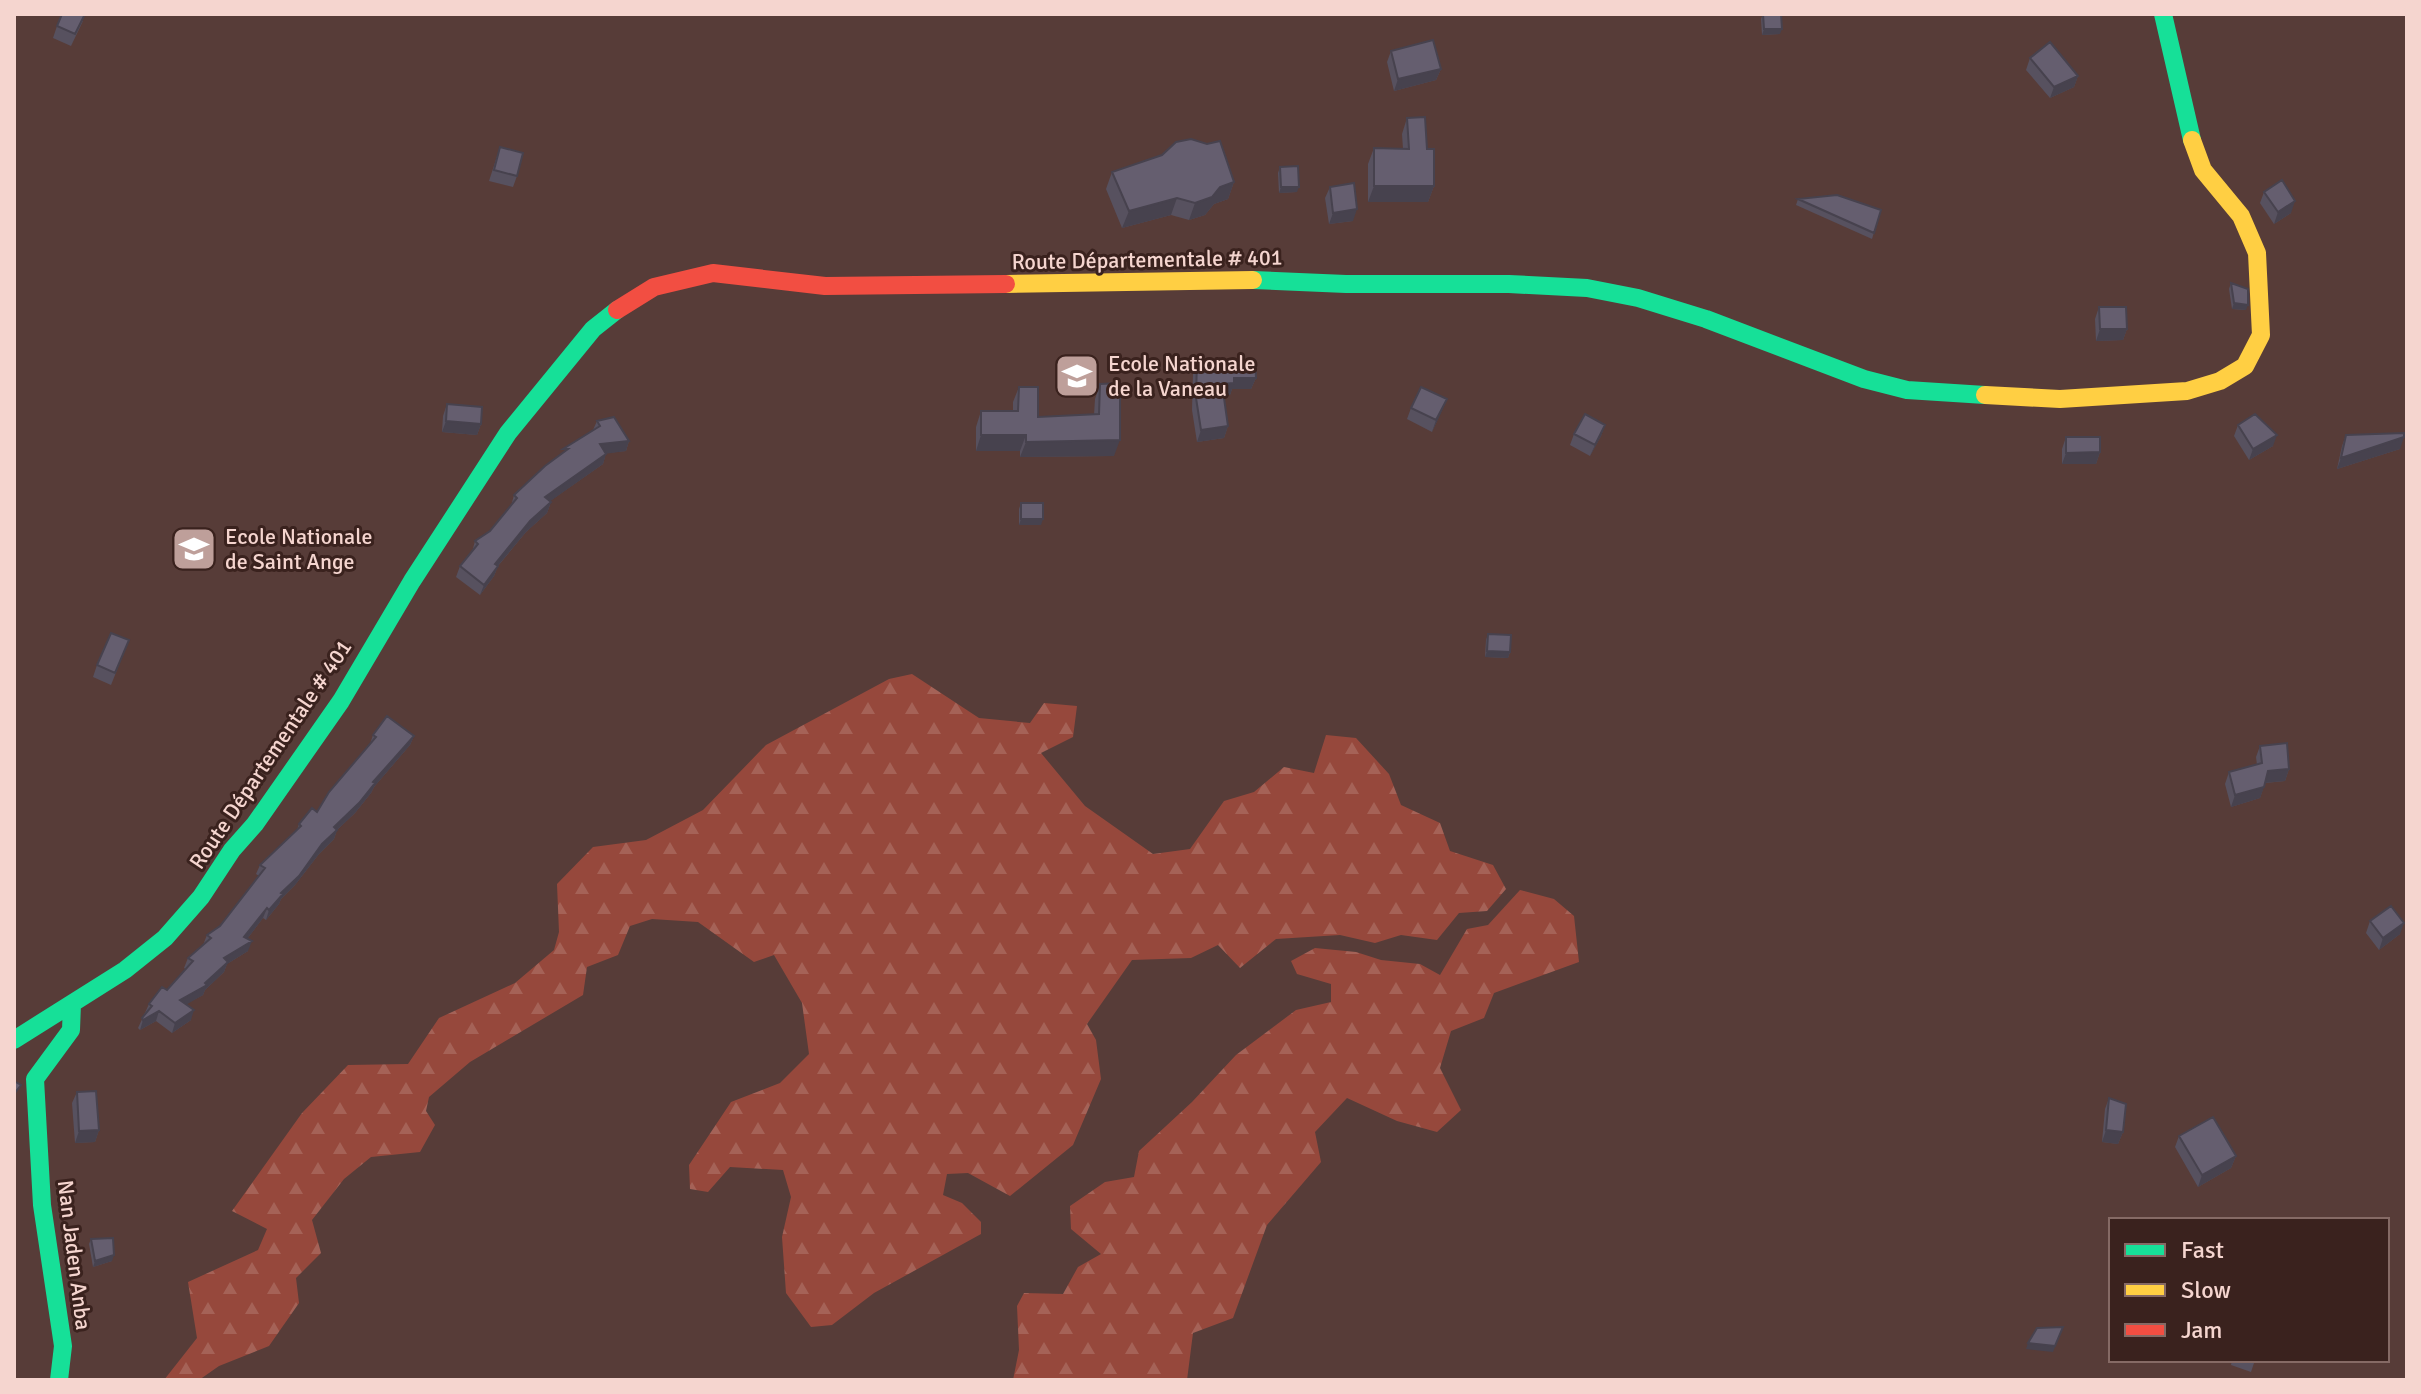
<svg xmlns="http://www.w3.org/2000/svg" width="2421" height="1394" font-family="Signika,sans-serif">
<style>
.forest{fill:url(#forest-firs)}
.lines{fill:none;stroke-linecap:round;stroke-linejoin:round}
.fast{stroke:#16e098;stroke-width:18}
.slow{stroke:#ffcf43;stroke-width:18}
.jam{stroke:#f24e42;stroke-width:18}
.wall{fill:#57515f}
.shaded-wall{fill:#47424e}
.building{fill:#655e6f;stroke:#47424e;stroke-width:2}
.labels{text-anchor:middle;stroke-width:6;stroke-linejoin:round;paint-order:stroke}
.street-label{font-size:22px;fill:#f5d5cf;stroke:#3a221e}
.poi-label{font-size:22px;fill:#f5d5cf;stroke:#3a221e;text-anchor:start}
</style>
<defs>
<pattern id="forest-firs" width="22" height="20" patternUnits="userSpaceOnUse" patternTransform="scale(2)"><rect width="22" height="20" fill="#96483c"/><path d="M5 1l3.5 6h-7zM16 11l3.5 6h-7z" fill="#a56257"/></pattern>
</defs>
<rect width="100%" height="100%" fill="#573c38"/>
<path class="forest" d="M 912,674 L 979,718 L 1030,723 L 1044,703 L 1077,706 L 1073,737 L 1041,753 L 1085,806 L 1153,854 L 1190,849 L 1224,801 L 1254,792 L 1284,767 L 1314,773 L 1326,735 L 1356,738 L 1389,774 L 1401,805 L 1440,823 L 1450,851 L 1493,865 L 1506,889 L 1487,911 L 1459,913 L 1437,940 L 1401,935 L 1375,943 L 1340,935 L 1276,939 L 1240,968 L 1218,945 L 1191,958 L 1132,960 L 1087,1024 L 1096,1040 L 1101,1079 L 1073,1145 L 1010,1196 L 968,1173 L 947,1174 L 943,1195 L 962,1203 L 981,1222 L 981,1234 L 874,1293 L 832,1325 L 811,1327 L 786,1293 L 782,1237 L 791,1197 L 783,1170 L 730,1167 L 708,1192 L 690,1189 L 689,1165 L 731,1102 L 780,1083 L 809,1054 L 802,1003 L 774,955 L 754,962 L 698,922 L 652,919 L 630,926 L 618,955 L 587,967 L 583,995 L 470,1062 L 429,1097 L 426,1111 L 435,1125 L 420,1152 L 371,1157 L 344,1179 L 312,1220 L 321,1253 L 296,1278 L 299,1303 L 269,1346 L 219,1366 L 199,1380 L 164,1380 L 197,1338 L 188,1282 L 258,1250 L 267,1229 L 232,1211 L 302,1113 L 348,1065 L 408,1064 L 439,1018 L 515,983 L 554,950 L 559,932 L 557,884 L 593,847 L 646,840 L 703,810 L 766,745 L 889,679 Z
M 1520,890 L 1554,899 L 1574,916 L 1579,962 L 1494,993 L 1484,1018 L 1451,1031 L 1440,1068 L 1461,1110 L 1437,1132 L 1397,1121 L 1347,1098 L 1315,1132 L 1321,1162 L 1267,1225 L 1233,1318 L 1193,1333 L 1187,1380 L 1013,1380 L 1019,1350 L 1017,1306 L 1024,1293 L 1063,1294 L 1078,1267 L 1101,1254 L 1071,1229 L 1070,1206 L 1105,1182 L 1134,1177 L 1139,1151 L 1192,1102 L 1236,1055 L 1296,1010 L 1331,1002 L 1331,984 L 1297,974 L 1291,961 L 1315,948 L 1356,952 L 1381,960 L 1420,964 L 1440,975 L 1467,929 L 1488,925 Z"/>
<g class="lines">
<path class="fast" d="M 2163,14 L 2192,140
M 1253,280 L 1346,284 L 1509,284 L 1587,288 L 1638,298 L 1706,319 L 1864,379 L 1907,390 L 1985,395
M 14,1040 L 125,970 L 165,938 L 201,897 L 232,850 L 255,824 L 341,701 L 412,581 L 508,433 L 593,329 L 617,310
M 59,1380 L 63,1346 L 42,1205 L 35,1079 L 71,1030 L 72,1004"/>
<path class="slow" d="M 1006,284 L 1253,280
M 1985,395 L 2060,399 L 2187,391 L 2220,381 L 2245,366 L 2261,335 L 2257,253 L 2241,216 L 2203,170 L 2192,140"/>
<path class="jam" d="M 617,310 L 654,287 L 713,273 L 825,286 L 1006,284"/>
</g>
<path class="wall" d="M 1763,14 L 1780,34 L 1762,35 L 1761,19 Z
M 83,21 L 71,46 L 53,38 L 57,26 Z
M 1391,51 L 1441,69 L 1436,80 L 1394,91 L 1387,62 Z
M 2030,58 L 2078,76 L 2074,87 L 2050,98 L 2026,70 Z
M 1407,118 L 1427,149 L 1434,186 L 1428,202 L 1368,202 L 1368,164 L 1374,148 L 1403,149 L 1402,134 Z
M 500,147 L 517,176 L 513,187 L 489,181 Z
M 1280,167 L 1297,192 L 1279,193 L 1278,173 Z
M 1112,172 L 1234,182 L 1228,199 L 1214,204 L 1205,215 L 1189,220 L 1171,215 L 1122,228 L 1106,189 Z
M 1330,187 L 1353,221 L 1329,224 L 1325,198 Z
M 2264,192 L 2291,213 L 2274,224 L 2260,203 Z
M 1798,199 L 1881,210 L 1872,239 L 1796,205 Z
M 2231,283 L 2246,310 L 2232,309 L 2229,289 Z
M 2099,307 L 2127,329 L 2123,340 L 2096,341 L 2095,319 Z
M 1197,361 L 1256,378 L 1251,389 L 1232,389 L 1230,395 L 1224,395 L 1228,426 L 1224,438 L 1197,442 L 1192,410 L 1193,372 Z
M 1100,384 L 1114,456 L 1020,457 L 1020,451 L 976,451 L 976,427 L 981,411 L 1013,411 L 1013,402 L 1019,387 L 1038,417 L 1094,415 L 1095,399 Z
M 1447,399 L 1432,432 L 1407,419 L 1411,408 Z
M 447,404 L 481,424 L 477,435 L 442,432 L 443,416 Z
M 597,421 L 629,441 L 626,451 L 606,453 L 603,464 L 550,501 L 551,502 L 547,513 L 526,532 L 498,566 L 494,576 L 480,595 L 456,577 L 460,566 L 472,552 L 475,541 L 490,531 L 511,506 L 514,495 L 593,430 Z
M 1605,425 L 1601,436 L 1590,456 L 1570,445 L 1574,434 Z
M 2238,425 L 2273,446 L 2249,460 L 2234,436 Z
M 2346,435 L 2400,449 L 2337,469 L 2342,446 Z
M 2066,437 L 2100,452 L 2096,464 L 2062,464 L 2062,449 Z
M 1021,503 L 1041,525 L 1019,525 L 1019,509 Z
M 1488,634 L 1510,652 L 1508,658 L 1485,657 L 1486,640 Z
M 129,640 L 111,685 L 93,677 L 97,665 Z
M 373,735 L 414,736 L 410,745 L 374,787 L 371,793 L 355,813 L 337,830 L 334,839 L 319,854 L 295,885 L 281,899 L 279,904 L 266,920 L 263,918 L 247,939 L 248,951 L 227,964 L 224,972 L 205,990 L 203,995 L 186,1004 L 191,1020 L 172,1033 L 156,1021 L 140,1030 L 138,1028 L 149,1004 L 167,990 L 186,969 L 184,968 L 188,958 L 203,945 L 207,935 L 220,926 L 259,876 L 256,874 L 260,865 L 297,830 L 299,824 L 317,812 L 370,744 Z
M 2260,746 L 2289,769 L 2285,781 L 2265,783 L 2260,798 L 2231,807 L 2225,784 L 2229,772 L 2257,765 L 2256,757 Z
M 2370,921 L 2400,934 L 2379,950 L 2366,933 Z
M 77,1092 L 99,1130 L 95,1142 L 75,1143 L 72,1103 Z
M 2109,1098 L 2123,1132 L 2118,1144 L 2102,1142 L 2105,1109 Z
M 2179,1136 L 2236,1156 L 2231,1168 L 2198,1187 L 2175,1147 Z
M 91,1239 L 112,1261 L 93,1267 L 89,1244 Z
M 2232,1360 L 2255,1360 L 2251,1372 L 2231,1365 Z"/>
<path class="shaded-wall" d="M 1764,29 L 1782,29 L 1780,34 L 1762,35 Z
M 1441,69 L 1436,80 L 1394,91 L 1398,79 Z
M 2078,76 L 2074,87 L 2050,98 L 2054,87 Z
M 1234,182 L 1228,199 L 1214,204 L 1205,215 L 1189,220 L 1195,203 L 1220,187 Z
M 1374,186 L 1434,186 L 1428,202 L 1368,202 Z
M 1281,187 L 1299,187 L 1297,192 L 1279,193 Z
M 1177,198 L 1171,215 L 1122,228 L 1129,211 Z
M 2295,201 L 2291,213 L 2274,224 L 2278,212 Z
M 1357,209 L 1353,221 L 1329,224 L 1333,213 Z
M 2234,303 L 2248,305 L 2246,310 L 2232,309 Z
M 2100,329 L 2127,329 L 2123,340 L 2096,341 Z
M 1234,378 L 1256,378 L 1251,389 L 1232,389 L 1230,395 L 1218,395 L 1222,384 Z
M 1447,399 L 1442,411 L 1432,432 L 1436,420 Z
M 446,421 L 481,424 L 477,435 L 442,432 Z
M 1605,425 L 1601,436 L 1590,456 L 1595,445 Z
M 1228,426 L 1224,438 L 1197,442 L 1201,430 Z
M 981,435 L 1026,435 L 1020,451 L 976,451 Z
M 2277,435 L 2273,446 L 2249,460 L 2253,449 Z
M 2404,437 L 2400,449 L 2337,469 L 2341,458 Z
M 1120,440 L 1114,456 L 1020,457 L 1026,442 Z
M 629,441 L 626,451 L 597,455 L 600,444 Z
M 2100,452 L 2096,464 L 2062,464 L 2066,453 Z
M 606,454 L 603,464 L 542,507 L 545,497 Z
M 551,502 L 547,513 L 526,532 L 491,574 L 495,564 L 530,521 Z
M 1021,519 L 1043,519 L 1041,525 L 1019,525 Z
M 498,566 L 494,576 L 480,595 L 484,585 Z
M 1487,651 L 1510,652 L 1508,658 L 1485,657 Z
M 414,736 L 410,745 L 374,787 L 371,793 L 355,813 L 337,830 L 334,839 L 319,854 L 295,885 L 281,899 L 279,904 L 266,920 L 269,910 L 281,893 L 334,827 Z
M 2289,769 L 2285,781 L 2263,783 L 2268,771 Z
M 2264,787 L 2260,798 L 2231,807 L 2235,795 Z
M 267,908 L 263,918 L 241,947 L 244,937 Z
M 2404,923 L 2400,934 L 2379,950 L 2383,938 Z
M 252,941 L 248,951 L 227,964 L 224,972 L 205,990 L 203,995 L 177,1010 L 180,1000 L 205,983 L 224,958 Z
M 194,1010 L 191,1020 L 172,1033 L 175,1023 Z
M 159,1011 L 156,1021 L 140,1030 L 143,1020 Z
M 99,1130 L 95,1142 L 75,1143 L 79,1131 Z
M 2106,1130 L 2123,1132 L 2118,1144 L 2102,1142 Z
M 2236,1156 L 2231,1168 L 2198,1187 L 2202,1175 Z
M 114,1255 L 112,1261 L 93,1267 L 95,1261 Z
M 2063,1327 L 2053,1352 L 2026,1349 L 2028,1343 Z"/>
<path class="building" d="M 62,14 L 85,14 L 75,34 L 57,26 Z
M 1763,14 L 1781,14 L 1782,29 L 1764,29 Z
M 1433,40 L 1441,69 L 1398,79 L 1391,51 Z
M 2050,42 L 2078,76 L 2054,87 L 2030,58 Z
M 1425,117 L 1427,149 L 1434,149 L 1434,186 L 1374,186 L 1374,148 L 1409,149 L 1407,118 Z
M 1191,139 L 1207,144 L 1220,141 L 1234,182 L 1220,187 L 1212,197 L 1195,203 L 1177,198 L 1129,211 L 1112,172 L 1162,155 L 1176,142 Z
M 500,147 L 523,153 L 517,176 L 494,170 Z
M 1298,166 L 1299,187 L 1281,187 L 1280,167 Z
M 2282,180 L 2295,201 L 2278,212 L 2264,192 Z
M 1354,183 L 1357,209 L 1333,213 L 1330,187 Z
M 1837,195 L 1881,210 L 1874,233 L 1798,199 Z
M 2231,283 L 2248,289 L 2248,305 L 2234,303 Z
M 2099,307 L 2126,307 L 2127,329 L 2100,329 Z
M 1255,360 L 1256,378 L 1234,378 L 1234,383 L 1222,384 L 1228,426 L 1201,430 L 1196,398 L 1197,361 Z
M 1120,383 L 1120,440 L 1026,442 L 1026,435 L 981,435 L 981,411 L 1018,411 L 1019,387 L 1038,387 L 1038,417 L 1099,414 L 1100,384 Z
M 1421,387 L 1447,399 L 1436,420 L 1411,408 Z
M 447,404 L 482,407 L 481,424 L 446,421 Z
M 1585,414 L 1605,425 L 1595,445 L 1574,434 Z
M 2255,414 L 2277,435 L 2253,449 L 2238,425 Z
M 614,417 L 629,441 L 600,444 L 606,454 L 545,497 L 551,502 L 530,521 L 495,564 L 498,566 L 484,585 L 460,566 L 478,544 L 475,541 L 490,531 L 517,498 L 514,495 L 545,466 L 568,449 L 563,449 L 600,426 L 597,421 Z
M 2404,433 L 2404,437 L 2341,458 L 2346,435 Z
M 2066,437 L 2100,437 L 2100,452 L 2066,453 Z
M 1021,503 L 1043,503 L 1043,519 L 1021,519 Z
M 111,633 L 129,640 L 115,673 L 97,665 Z
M 1488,634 L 1511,635 L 1510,652 L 1487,651 Z
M 387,716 L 414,736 L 373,782 L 375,783 L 359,803 L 334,827 L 337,830 L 322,844 L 299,876 L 281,893 L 283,894 L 269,910 L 267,908 L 244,937 L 252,941 L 224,958 L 228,962 L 205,983 L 207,985 L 180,1000 L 194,1010 L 175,1023 L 159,1011 L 143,1020 L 142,1018 L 152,1006 L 149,1004 L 162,987 L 167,990 L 193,961 L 188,958 L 211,938 L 207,935 L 220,926 L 265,868 L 260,865 L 301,826 L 299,824 L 312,808 L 317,812 L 329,792 L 376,737 L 373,735 Z
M 2287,743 L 2289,769 L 2268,771 L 2264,787 L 2235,795 L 2229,772 L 2262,763 L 2260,746 Z
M 2391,906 L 2404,923 L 2383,938 L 2370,921 Z
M 14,1081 L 21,1085 L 14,1094 Z
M 96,1091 L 99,1130 L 79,1131 L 77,1092 Z
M 2109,1098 L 2126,1104 L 2123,1132 L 2106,1130 Z
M 2213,1117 L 2236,1156 L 2202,1175 L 2179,1136 Z
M 113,1238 L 114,1255 L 95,1261 L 91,1239 Z
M 2063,1327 L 2055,1346 L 2028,1343 L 2037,1328 Z"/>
<defs>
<g id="school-square" transform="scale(2.3)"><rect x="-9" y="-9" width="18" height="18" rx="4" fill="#be9f9a" stroke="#3a221e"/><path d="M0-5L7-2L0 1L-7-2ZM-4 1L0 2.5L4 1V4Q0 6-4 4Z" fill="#fff"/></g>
</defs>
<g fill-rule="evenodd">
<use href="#school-square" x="1077" y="376"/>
<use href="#school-square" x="194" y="549"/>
</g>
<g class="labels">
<g class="street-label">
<text transform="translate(1147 259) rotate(-1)" y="8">Route Départementale # 401</text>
<text transform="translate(270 754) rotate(-56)" y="8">Route Départementale # 401</text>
<text transform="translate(75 1255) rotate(83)" y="8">Nan Jaden Anba</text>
</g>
<g class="poi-label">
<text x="1108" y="371">Ecole Nationale<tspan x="1108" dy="25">de la Vaneau</tspan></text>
<text x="225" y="544">Ecole Nationale<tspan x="225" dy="25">de Saint Ange</tspan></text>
</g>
</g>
<rect width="2421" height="1394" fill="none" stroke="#f5d5cf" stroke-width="32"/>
<rect x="2109" y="1218" width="280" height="144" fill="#3a221e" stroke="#856a65" stroke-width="2"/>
<rect x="2125" y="1244" width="40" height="12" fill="#16e098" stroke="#856a65" stroke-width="2"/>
<text x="2181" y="1258" font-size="24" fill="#f5d5cf">Fast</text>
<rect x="2125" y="1284" width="40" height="12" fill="#ffcf43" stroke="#856a65" stroke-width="2"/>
<text x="2181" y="1298" font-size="24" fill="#f5d5cf">Slow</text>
<rect x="2125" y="1324" width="40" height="12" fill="#f24e42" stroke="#856a65" stroke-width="2"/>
<text x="2181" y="1338" font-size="24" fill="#f5d5cf">Jam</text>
</svg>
